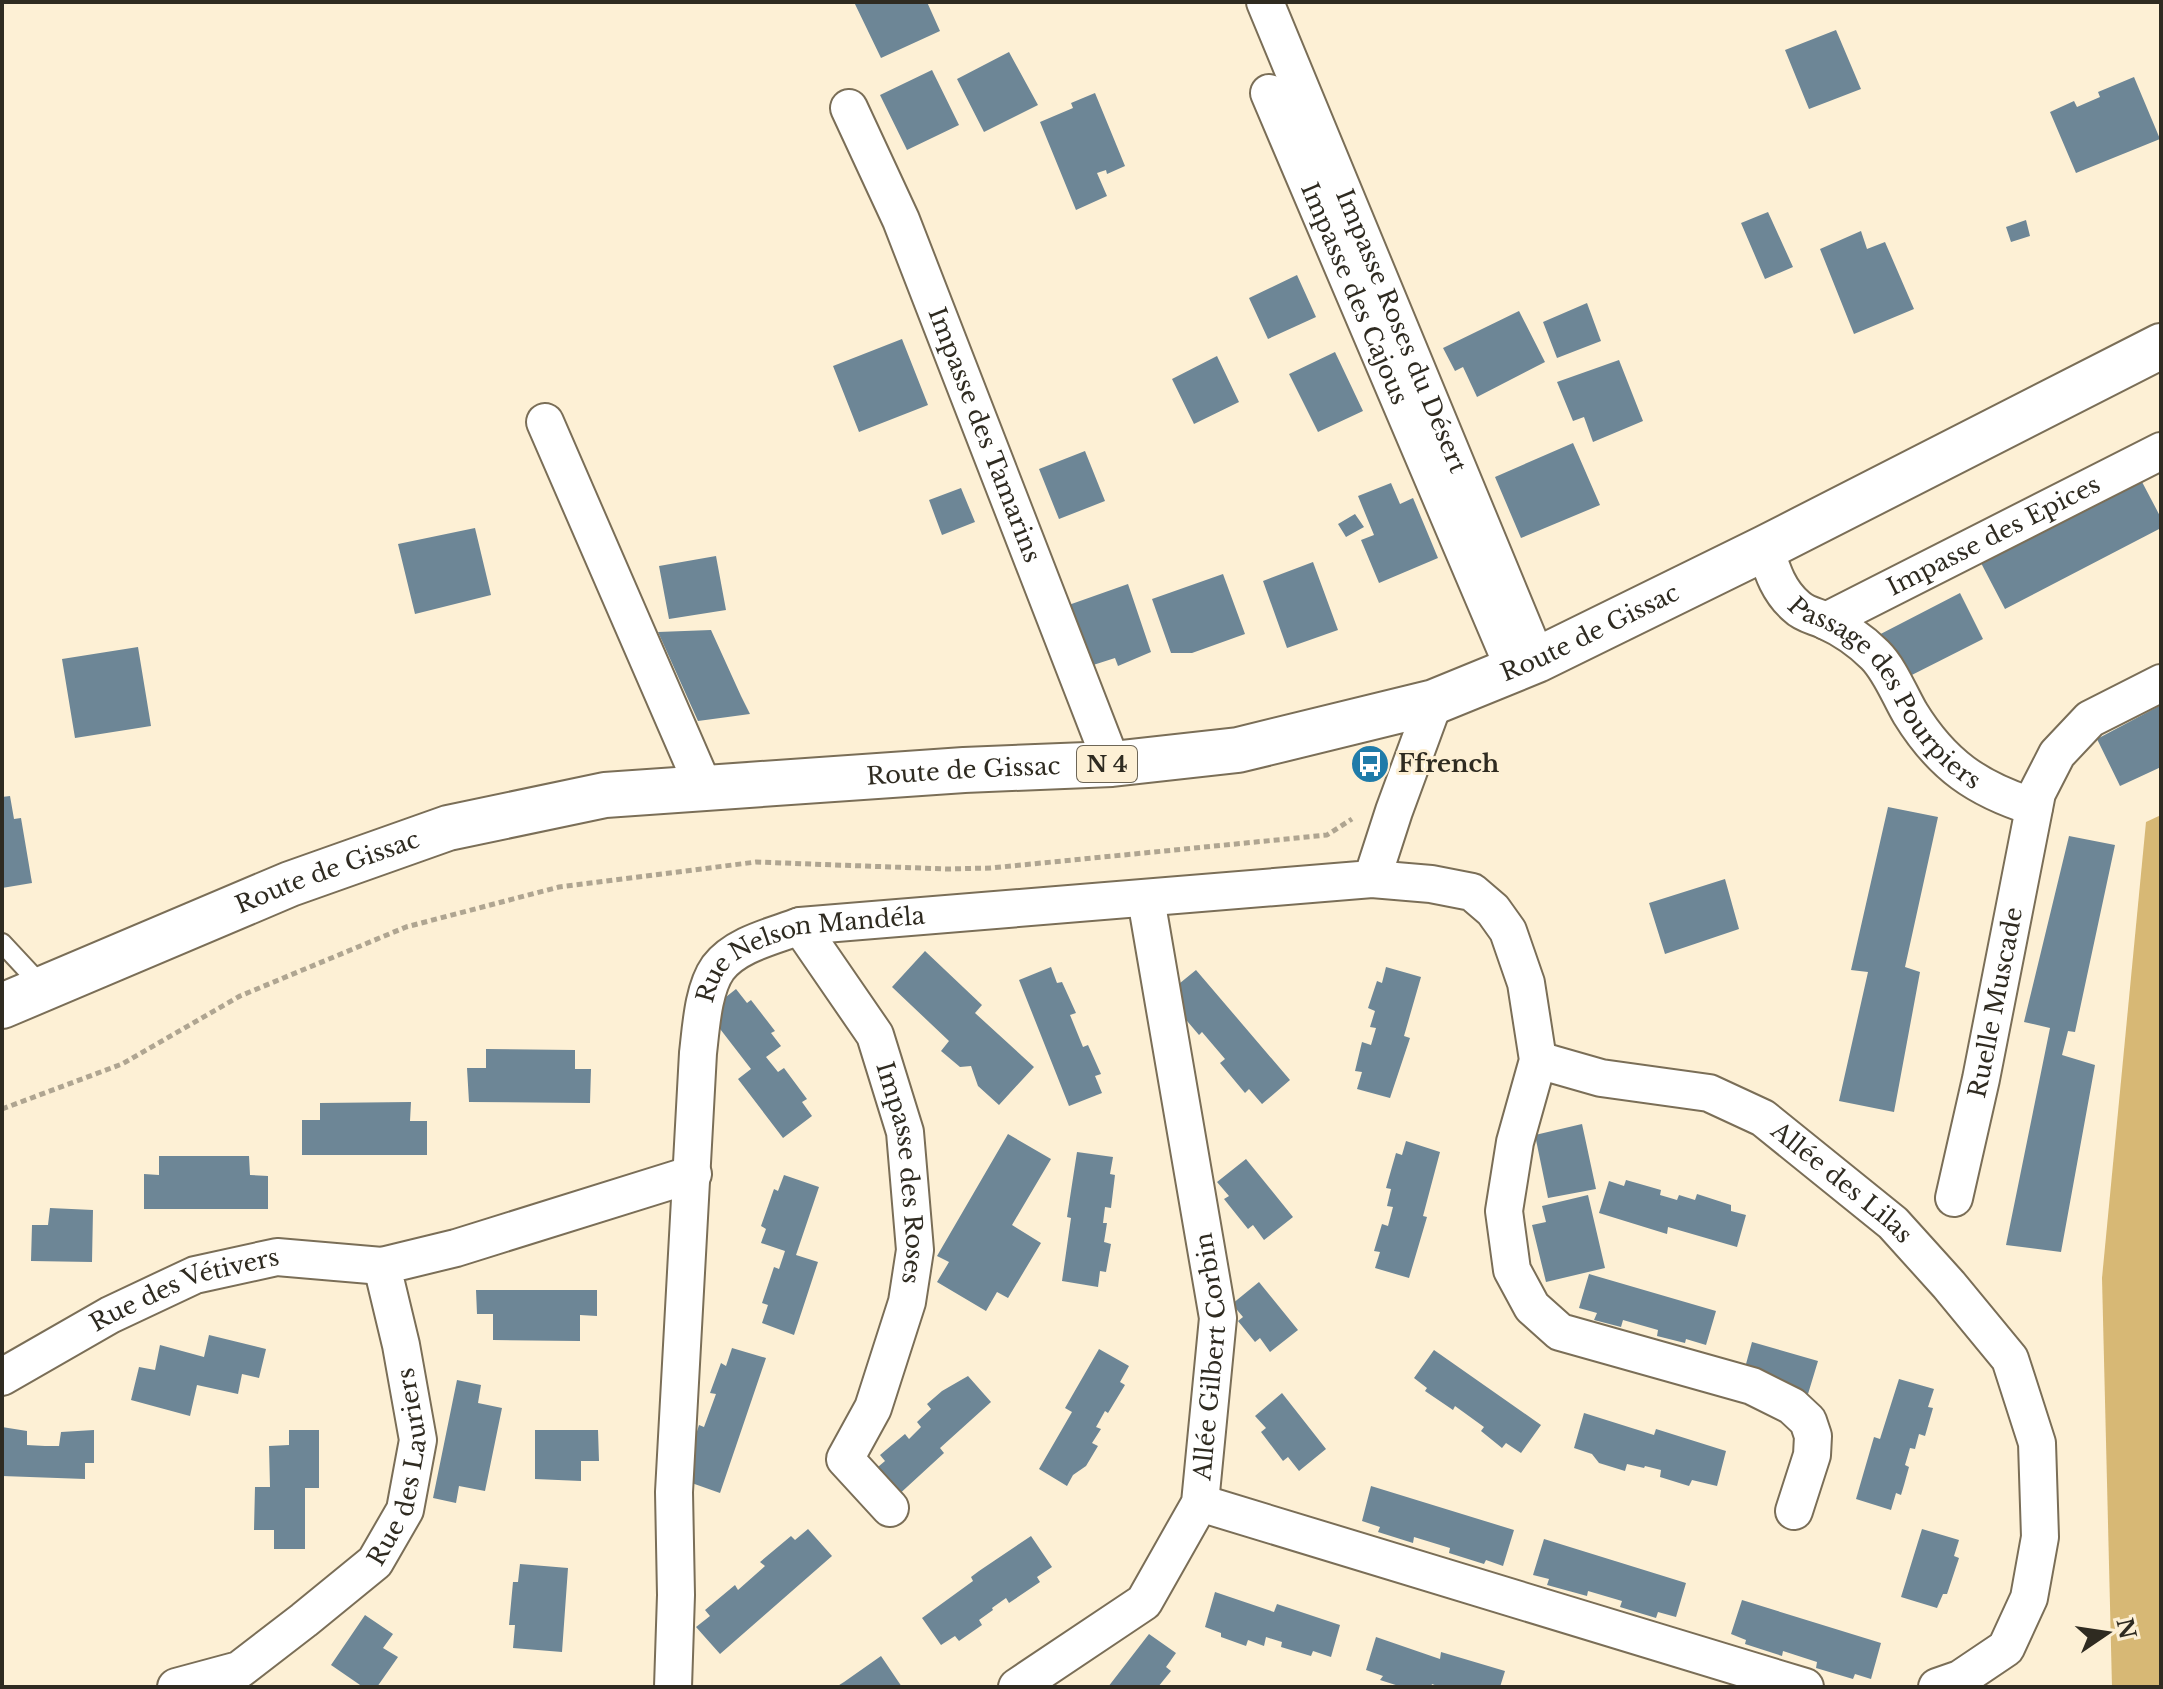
<svg xmlns="http://www.w3.org/2000/svg" width="2163" height="1689" font-family="'Libre Baskerville',serif">
<style>
.forest{fill:#d7b875}
.building{fill:#6d8696}
.lines{fill:none;stroke-linecap:round;stroke-linejoin:round}
.service-casing{stroke:#7a6e57;stroke-width:22}
.minor-casing{stroke:#7a6e57;stroke-width:40}
.primary-casing{stroke:#7a6e57;stroke-width:48}
.path{stroke:#afa591;stroke-width:5;stroke-dasharray:6 4;stroke-linecap:butt}
.service{stroke:#fff;stroke-width:18}
.minor{stroke:#fff;stroke-width:36}
.primary{stroke:#fff;stroke-width:44}
.labels{text-anchor:middle;stroke-width:6;stroke-linejoin:round;paint-order:stroke}
.shield{fill:#fdf0d5;stroke:#6d6657;stroke-width:2}
.shield-label{font-size:22px;font-weight:bold;fill:#2f2b21}
.street-label{font-size:24px;fill:#2f2b21;stroke:#fdf0d5}
.poi-label{font-size:24px;font-weight:bold;fill:#2f2b21;stroke:#fdf0d5;text-anchor:start}
</style>
<rect width="100%" height="100%" fill="#fdf0d5"/>
<path class="forest" d="M 2161,815 L 2161,1687 L 2112,1687 L 2102,1278 L 2146,822 Z"/>
<path class="building" d="M 854,2 L 927,2 L 940,31 L 881,58 Z
M 1836,30 L 1861,89 L 1809,109 L 1785,50 Z
M 1009,52 L 1038,105 L 984,132 L 957,79 Z
M 932,70 L 959,125 L 907,150 L 880,95 Z
M 2134,77 L 2160,139 L 2076,173 L 2050,112 L 2074,101 L 2077,107 L 2100,97 L 2098,92 Z
M 1095,93 L 1125,166 L 1107,174 L 1106,170 L 1097,173 L 1107,196 L 1076,210 L 1040,122 L 1073,108 L 1071,103 Z
M 1768,212 L 1793,267 L 1765,279 L 1741,223 Z
M 2026,220 L 2030,236 L 2011,242 L 2006,227 Z
M 1861,231 L 1867,249 L 1885,242 L 1914,309 L 1854,334 L 1820,249 Z
M 1297,275 L 1316,317 L 1268,339 L 1249,298 Z
M 1587,303 L 1601,341 L 1557,358 L 1543,322 Z
M 1519,311 L 1545,362 L 1477,397 L 1463,367 L 1455,371 L 1443,348 Z
M 902,339 L 928,405 L 859,432 L 833,366 Z
M 1335,352 L 1363,411 L 1318,432 L 1289,374 Z
M 1217,356 L 1239,402 L 1194,424 L 1172,379 Z
M 1619,360 L 1643,421 L 1593,442 L 1584,417 L 1573,421 L 1557,382 Z
M 1573,443 L 1600,505 L 1521,538 L 1495,477 Z
M 1085,451 L 1105,501 L 1059,519 L 1039,469 Z
M 2141,480 L 2161,518 L 2161,528 L 2005,609 L 1981,563 Z
M 1391,483 L 1400,504 L 1413,498 L 1438,558 L 1379,583 L 1361,540 L 1374,535 L 1358,496 Z
M 961,488 L 975,522 L 942,535 L 929,500 Z
M 1355,514 L 1364,527 L 1346,537 L 1338,524 Z
M 475,528 L 491,595 L 415,614 L 398,544 Z
M 716,556 L 726,610 L 669,619 L 659,566 Z
M 1313,562 L 1338,630 L 1287,648 L 1263,581 Z
M 1223,574 L 1245,634 L 1192,653 L 1171,653 L 1152,599 Z
M 1128,584 L 1151,652 L 1118,666 L 1115,658 L 1087,667 L 1063,607 Z
M 1960,593 L 1983,639 L 1892,685 L 1869,640 Z
M 711,630 L 741,696 L 750,714 L 698,721 L 658,632 Z
M 138,647 L 151,726 L 75,738 L 62,659 Z
M 2161,705 L 2161,767 L 2120,786 L 2097,739 Z
M 10,796 L 14,819 L 21,818 L 32,883 L 2,888 L 2,797 Z
M 1888,807 L 1938,817 L 1905,967 L 1920,972 L 1894,1112 L 1839,1101 L 1868,972 L 1851,970 Z
M 2069,836 L 2115,845 L 2075,1032 L 2068,1031 L 2062,1055 L 2095,1065 L 2061,1252 L 2006,1245 L 2050,1028 L 2024,1022 Z
M 1725,879 L 1739,929 L 1665,954 L 1649,903 Z
M 925,951 L 982,1005 L 975,1013 L 1034,1067 L 999,1105 L 978,1086 L 971,1066 L 960,1067 L 941,1051 L 949,1041 L 892,987 Z
M 1051,967 L 1057,983 L 1062,982 L 1076,1013 L 1070,1015 L 1083,1047 L 1088,1045 L 1101,1074 L 1095,1076 L 1102,1093 L 1069,1106 L 1019,980 Z
M 1386,967 L 1421,977 L 1404,1036 L 1410,1038 L 1390,1098 L 1357,1089 L 1362,1072 L 1355,1071 L 1362,1042 L 1371,1045 L 1376,1028 L 1370,1027 L 1375,1011 L 1368,1008 L 1377,981 L 1382,983 Z
M 1196,970 L 1290,1080 L 1262,1104 L 1249,1089 L 1245,1093 L 1220,1063 L 1225,1059 L 1202,1032 L 1199,1035 L 1176,1008 L 1169,992 Z
M 736,989 L 747,1003 L 751,1000 L 775,1031 L 771,1033 L 781,1046 L 766,1057 L 778,1072 L 784,1068 L 807,1099 L 802,1102 L 812,1116 L 783,1138 L 738,1079 L 751,1069 L 707,1012 Z
M 486,1049 L 575,1050 L 575,1069 L 591,1069 L 590,1103 L 469,1102 L 467,1068 L 486,1068 Z
M 411,1102 L 410,1121 L 427,1121 L 427,1155 L 302,1155 L 302,1120 L 320,1120 L 320,1103 Z
M 1582,1124 L 1596,1189 L 1548,1198 L 1535,1135 Z
M 1008,1134 L 1051,1159 L 1012,1225 L 1041,1243 L 1008,1298 L 997,1292 L 986,1311 L 937,1282 L 949,1262 L 937,1256 Z
M 1406,1141 L 1440,1152 L 1423,1216 L 1427,1217 L 1409,1278 L 1375,1268 L 1380,1252 L 1374,1251 L 1382,1224 L 1388,1226 L 1393,1207 L 1387,1206 L 1391,1189 L 1386,1188 L 1396,1153 L 1402,1155 Z
M 1077,1152 L 1113,1157 L 1110,1174 L 1115,1175 L 1111,1208 L 1105,1207 L 1103,1223 L 1107,1223 L 1104,1242 L 1111,1244 L 1106,1272 L 1100,1271 L 1098,1287 L 1062,1281 L 1071,1218 L 1067,1217 Z
M 159,1156 L 249,1156 L 250,1175 L 268,1176 L 268,1209 L 144,1209 L 144,1174 L 159,1175 Z
M 1246,1159 L 1293,1217 L 1264,1240 L 1253,1225 L 1248,1229 L 1224,1199 L 1229,1196 L 1217,1182 Z
M 784,1175 L 819,1187 L 796,1255 L 818,1262 L 794,1335 L 762,1323 L 768,1305 L 762,1303 L 774,1267 L 779,1269 L 785,1251 L 761,1243 L 766,1229 L 761,1226 L 774,1189 L 778,1191 Z
M 1626,1180 L 1661,1190 L 1660,1195 L 1677,1200 L 1679,1195 L 1695,1200 L 1697,1194 L 1731,1205 L 1731,1211 L 1746,1215 L 1737,1247 L 1668,1227 L 1667,1234 L 1599,1213 L 1609,1181 L 1624,1186 Z
M 1588,1195 L 1605,1268 L 1546,1282 L 1532,1225 L 1546,1222 L 1542,1206 Z
M 50,1208 L 93,1210 L 92,1262 L 31,1261 L 32,1225 L 48,1225 Z
M 1589,1274 L 1716,1311 L 1706,1345 L 1686,1339 L 1685,1343 L 1657,1336 L 1658,1330 L 1623,1320 L 1621,1327 L 1594,1320 L 1597,1313 L 1579,1308 Z
M 1259,1282 L 1298,1330 L 1270,1352 L 1260,1338 L 1255,1342 L 1238,1321 L 1243,1317 L 1232,1304 Z
M 476,1290 L 597,1290 L 597,1316 L 580,1315 L 580,1341 L 493,1340 L 493,1314 L 477,1314 Z
M 209,1335 L 266,1349 L 259,1378 L 242,1374 L 238,1394 L 197,1385 L 190,1416 L 131,1400 L 139,1367 L 155,1370 L 160,1345 L 204,1357 Z
M 1752,1342 L 1818,1361 L 1808,1394 L 1743,1375 Z
M 732,1348 L 766,1358 L 720,1493 L 686,1481 L 687,1463 L 699,1425 L 704,1427 L 716,1394 L 710,1393 L 721,1363 L 726,1366 Z
M 1099,1349 L 1129,1366 L 1120,1382 L 1125,1385 L 1108,1413 L 1105,1411 L 1096,1427 L 1101,1429 L 1092,1443 L 1098,1446 L 1086,1466 L 1073,1475 L 1067,1486 L 1039,1469 L 1072,1412 L 1065,1408 Z
M 1434,1350 L 1541,1425 L 1521,1453 L 1506,1443 L 1502,1448 L 1481,1431 L 1484,1427 L 1455,1406 L 1453,1410 L 1425,1391 L 1427,1388 L 1414,1378 Z
M 968,1376 L 991,1402 L 940,1448 L 944,1453 L 895,1498 L 872,1472 L 885,1461 L 880,1455 L 905,1434 L 909,1439 L 921,1427 L 917,1422 L 931,1409 L 927,1404 L 942,1391 Z
M 1899,1379 L 1934,1389 L 1928,1407 L 1933,1408 L 1925,1436 L 1919,1434 L 1915,1449 L 1910,1448 L 1905,1465 L 1909,1467 L 1904,1485 L 1901,1495 L 1896,1493 L 1891,1510 L 1856,1499 L 1874,1437 L 1880,1439 Z
M 457,1380 L 481,1385 L 478,1403 L 502,1408 L 485,1491 L 459,1486 L 456,1503 L 433,1498 Z
M 1282,1393 L 1326,1449 L 1299,1471 L 1288,1457 L 1283,1461 L 1261,1432 L 1266,1428 L 1255,1416 Z
M 1584,1413 L 1654,1435 L 1656,1429 L 1726,1451 L 1717,1486 L 1692,1480 L 1689,1486 L 1660,1477 L 1661,1470 L 1645,1466 L 1644,1468 L 1627,1464 L 1625,1471 L 1599,1463 L 1592,1454 L 1574,1448 Z
M 2,1427 L 27,1431 L 27,1445 L 45,1446 L 59,1446 L 61,1432 L 94,1430 L 94,1463 L 85,1463 L 85,1479 L 2,1476 Z
M 289,1430 L 319,1430 L 319,1488 L 305,1488 L 305,1549 L 274,1549 L 274,1530 L 254,1530 L 255,1487 L 270,1487 L 269,1446 L 289,1445 Z
M 535,1430 L 598,1430 L 599,1461 L 581,1461 L 581,1481 L 535,1479 Z
M 1371,1486 L 1514,1530 L 1503,1566 L 1486,1560 L 1484,1564 L 1449,1553 L 1450,1548 L 1414,1537 L 1413,1543 L 1378,1532 L 1380,1527 L 1362,1521 Z
M 808,1529 L 832,1556 L 720,1654 L 696,1627 L 710,1616 L 705,1610 L 735,1585 L 738,1590 L 765,1566 L 760,1562 L 791,1536 L 795,1540 Z
M 1922,1529 L 1959,1540 L 1954,1556 L 1959,1558 L 1947,1594 L 1943,1594 L 1937,1608 L 1901,1597 Z
M 1031,1536 L 1052,1567 L 1037,1577 L 1040,1582 L 1009,1603 L 1006,1598 L 992,1608 L 993,1610 L 979,1620 L 982,1625 L 959,1641 L 955,1636 L 941,1645 L 922,1618 L 973,1581 L 971,1577 L 979,1571 Z
M 1544,1539 L 1686,1583 L 1676,1617 L 1658,1612 L 1656,1618 L 1620,1607 L 1622,1601 L 1588,1591 L 1587,1596 L 1547,1585 L 1549,1579 L 1533,1575 Z
M 520,1564 L 568,1568 L 562,1652 L 513,1648 L 515,1625 L 509,1625 L 513,1582 L 518,1582 Z
M 1215,1592 L 1274,1612 L 1277,1604 L 1340,1625 L 1331,1657 L 1313,1651 L 1311,1656 L 1281,1647 L 1282,1642 L 1266,1637 L 1264,1646 L 1248,1640 L 1246,1646 L 1221,1637 L 1221,1633 L 1205,1627 Z
M 1742,1600 L 1881,1643 L 1871,1679 L 1855,1674 L 1853,1679 L 1816,1668 L 1817,1662 L 1783,1651 L 1782,1656 L 1745,1644 L 1746,1640 L 1731,1634 Z
M 365,1615 L 393,1634 L 383,1648 L 398,1657 L 377,1687 L 363,1687 L 331,1665 Z
M 1149,1634 L 1176,1653 L 1166,1667 L 1171,1671 L 1158,1687 L 1108,1687 Z
M 1376,1637 L 1440,1659 L 1441,1652 L 1505,1671 L 1500,1687 L 1440,1687 L 1432,1684 L 1431,1687 L 1402,1687 L 1380,1680 L 1383,1676 L 1366,1670 Z
M 881,1656 L 902,1687 L 836,1687 L 844,1682 Z"/>
<g class="lines">
<g class="service-casing">
<path id="service" d="M 2,943 L 43,987"/>
</g>
<g class="minor-casing">
<g id="minor">
<path id="s1" d="M 1265,2 L 1537,660"/>
<path id="s2" d="M 1269,93 L 1514,669"/>
<path id="s3" d="M 849,108 L 901,220 L 1112,764"/>
<path d="M 545,422 L 704,788"/>
<path id="s4" d="M 1765,548 C 1772,570 1778,591 1797,607 C 1804,614 1815,616 1824,620 C 1844,629 1860,640 1875,655 C 1890,670 1899,694 1910,713 C 1942,765 1977,789 2034,807"/>
<path id="s5" d="M 1826,621 L 2161,451"/>
<path d="M 1372,879 L 1431,884 L 1472,892 L 1493,910 L 1508,931 L 1526,983 L 1538,1060 L 1515,1142 L 1504,1211 L 1512,1270 L 1532,1307 L 1560,1332 L 1752,1386 L 1792,1406 L 1808,1421 L 1813,1436 L 1812,1455 L 1794,1511"/>
<path id="s6" d="M 800,926 L 875,1035 L 905,1132 L 915,1250 L 907,1302 L 873,1408 L 845,1459 L 890,1508"/>
<path id="s7" d="M 1538,1060 L 1601,1078 L 1709,1093 L 1763,1118 L 1893,1223 L 1949,1285 L 2010,1359 L 2037,1443 L 2040,1537 L 2029,1598 L 2006,1648 L 1960,1679 L 1937,1687"/>
<path id="s8" d="M 1954,1198 L 1981,1079 L 2037,793 L 2057,754 L 2090,719 L 2161,683"/>
<path id="s9" d="M 2,1377 L 110,1315 L 195,1275 L 277,1257 L 382,1266"/>
<path d="M 1200,1503 L 1805,1687"/>
<path id="s10" d="M 176,1687 L 239,1670 L 304,1620 L 375,1562 L 405,1510 L 418,1440 L 401,1345 L 382,1266 L 456,1248 L 693,1174"/>
<path id="s11" d="M 673,1687 L 676,1595 L 674,1492 L 698,1053 C 701,1028 703,989 718,968 C 736,944 774,936 800,926 L 1372,879 L 1394,811 L 1434,702"/>
<path id="s12" d="M 1017,1687 L 1144,1602 L 1200,1503 L 1218,1318 L 1146,899"/>
</g>
</g>
<g class="primary-casing">
<g id="primary">
<path id="s13" d="M 2,1006 L 290,884 L 448,828 L 605,795 L 964,770 L 1112,764 L 1238,750 L 1434,702 L 1537,660 L 1765,548 L 2161,346"/>
</g>
</g>
<path class="path" d="M 2,1109 L 122,1064 L 240,996 L 406,927 L 559,887 L 756,862 L 946,869 L 991,868 L 1327,835 L 1352,819"/>
<use href="#service" class="service"/>
<use href="#minor" class="minor"/>
<use href="#primary" class="primary"/>
</g>
<defs>
<g id="bus-disc" transform="scale(2)"><circle r="9.5" fill="#1f7ba9" stroke="#fdf0d5"/><path d="M-5-6H5V4H4V6H2V4H-2V6H-4V4H-5ZM-3.5-4V0h7V-4ZM-3.5 1.2v1.5H-2V1.2ZM2 1.2v1.5H3.5V1.2Z" fill="#fff"/></g>
</defs>
<g fill-rule="evenodd">
<use href="#bus-disc" x="1370" y="764"/>
</g>
<g class="labels">
<rect class="shield" x="1077" y="746" width="60" height="36" rx="6"/>
<g class="shield-label">
<text x="1107" y="772">N 4</text>
</g>
<g class="street-label">
<text dy="8" stroke="none"><textPath href="#s2" startOffset="218">Impasse des Cajous</textPath></text>
<text dy="8" stroke="none"><textPath href="#s1" startOffset="356">Impasse Roses du Désert</textPath></text>
<text dy="8" stroke="none"><textPath href="#s3" startOffset="354">Impasse des Tamarins</textPath></text>
<text dy="8" stroke="none"><textPath href="#s5" startOffset="188">Impasse des Epices</textPath></text>
<text dy="8" stroke="none"><textPath href="#s13" startOffset="1648">Route de Gissac</textPath></text>
<text dy="8" stroke="none"><textPath href="#s4" startOffset="194">Passage des Pourpiers</textPath></text>
<text dy="8" stroke="none"><textPath href="#s13" startOffset="1000">Route de Gissac</textPath></text>
<text dy="8" stroke="none"><textPath href="#s13" startOffset="352">Route de Gissac</textPath></text>
<text dy="8" stroke="none"><textPath href="#s11" startOffset="814">Rue Nelson Mandéla</textPath></text>
<text dy="8" stroke="none"><textPath href="#s8" startOffset="200">Ruelle Muscade</textPath></text>
<text dy="8" stroke="none"><textPath href="#s6" startOffset="274">Impasse des Roses</textPath></text>
<text dy="8" stroke="none"><textPath href="#s7" startOffset="336">Allée des Lilas</textPath></text>
<text dy="8" stroke="none"><textPath href="#s9" startOffset="204">Rue des Vétivers</textPath></text>
<text dy="8" stroke="none"><textPath href="#s12" startOffset="414">Allée Gilbert Corbin</textPath></text>
<text dy="8" stroke="none"><textPath href="#s10" startOffset="340">Rue des Lauriers</textPath></text>
</g>
<g class="poi-label">
<text x="1398" y="772">Ffrench</text>
</g>
</g>
<rect width="2163" height="1689" fill="none" stroke="#2f2b21" stroke-width="8"/>
<g transform="translate(2107 1633) rotate(77)" stroke="#fdf0d5" stroke-width="6" paint-order="stroke">
<path d="M0-6L14 30L0 20L-14 30Z" fill="#2f2b21"/>
<text y="-12" font-size="22" font-weight="bold" text-anchor="middle" fill="#2f2b21">N</text>
</g>
</svg>
